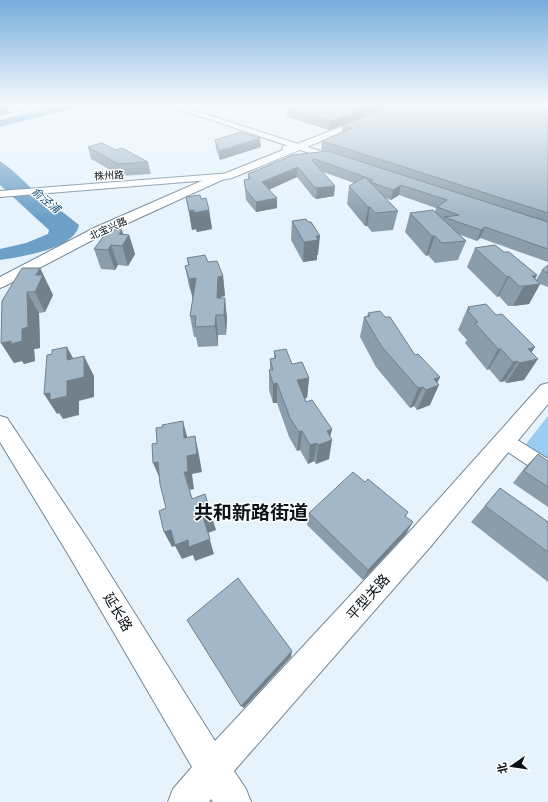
<svg xmlns="http://www.w3.org/2000/svg" width="548" height="802" font-family="Jost,'Noto Sans SC',sans-serif">
<style>
.green{fill:#9bccf1}
.water{fill:#6da0c7}
.lines{fill:none;stroke-linecap:round;stroke-linejoin:round}
.minor-casing{stroke:#738797;stroke-width:2}
.tertiary-casing{stroke:#738797;stroke-width:2}
.minor{fill:#fff;fill-rule:evenodd}
.tertiary{fill:#fff;fill-rule:evenodd}
.wall{fill:#8b9dab}
.shaded-wall{fill:#71808b}
.building{fill:#a2b7c7;stroke:#71808b}
.labels{text-anchor:middle;stroke-width:3;stroke-linejoin:round;paint-order:stroke}
.far-street-label{font-size:10px;fill:#0a1117;stroke:#fefefe}
.far-water-label{font-size:11px;font-style:italic;fill:#0f4d73;stroke:#fefefe}
.near-street-label{font-size:14px;fill:#0a1117;stroke:#fefefe}
.near-district-label{font-size:19px;font-weight:bold;fill:#0a1117;stroke:#fefefe}
</style>
<rect width="100%" height="100%" fill="#e6f3fd"/>
<path class="green" d="M 548,416 L 548,472 L 519,453 Z"/>
<path class="water" d="M 66,105 L 88,105 L 0,127 L 0,121 Z
M 0,161 L 12,170 L 46,202 L 55,206 L 79,225 C 75,249 20,257 0,260 L 0,249 L 26,243 L 48,234 L 49,230 L 0,185 Z"/>
<g class="lines">
<g class="minor-casing">
<path id="minor" d="M 43,105 L 54,105 L 0,120 L 0,116 Z
M 167,105 L 177,105 L 339,157 L 340,159 L 339,161 L 333,161 Z
M 219,174 L 223,177 L 222,179 L 0,197 L 0,191 Z
M 505,434 L 511,436 L 548,459 L 548,477 L 542,475 L 499,446 L 496,441 L 499,436 Z"/>
</g>
<g class="tertiary-casing">
<path id="tertiary" d="M 397,105 L 408,105 L 232,178 L 222,180 L 104,234 L 5,286 L 0,288 L 0,277 L 94,228 L 215,175 L 226,173 L 283,150 L 282,148 L 284,146 L 297,144 Z
M 548,383 L 548,404 L 431,546 L 234,771 L 246,789 L 251,802 L 213,802 L 211,799 L 209,802 L 168,802 L 173,789 L 192,767 L 71,559 L 0,442 L 0,416 L 7,418 L 89,541 L 215,741 L 413,528 L 541,385 Z"/>
</g>
<use href="#minor" class="minor"/>
<use href="#tertiary" class="tertiary"/>
</g>
<path class="wall" d="M 289,105 L 548,105 L 548,262 L 480,238 L 477,241 L 458,234 L 466,241 L 458,260 L 435,263 L 428,255 L 426,256 L 405,232 L 410,213 L 435,212 L 436,208 L 399,195 L 391,200 L 385,198 L 398,211 L 393,230 L 372,232 L 367,226 L 365,226 L 347,204 L 349,186 L 354,183 L 323,172 L 334,196 L 316,199 L 313,197 L 297,177 L 269,190 L 277,208 L 256,212 L 246,200 L 244,180 L 248,179 L 248,174 L 326,151 L 321,150 L 322,141 L 342,132 L 343,125 L 387,107 L 329,130 L 287,117 L 288,109 L 295,106 Z
M 215,140 L 261,147 L 220,160 L 216,149 Z
M 88,147 L 116,150 L 148,162 L 151,174 L 121,176 L 91,159 Z
M 186,197 L 201,199 L 209,210 L 212,229 L 197,232 L 196,229 L 192,230 Z
M 292,221 L 308,222 L 318,255 L 317,255 L 317,260 L 303,262 L 291,240 Z
M 123,234 L 129,235 L 135,254 L 128,266 L 118,265 L 115,270 L 101,269 L 94,249 Z
M 475,248 L 504,252 L 537,275 L 535,279 L 536,280 L 542,270 L 548,265 L 548,287 L 540,284 L 529,304 L 513,306 L 508,306 L 499,296 L 497,297 L 467,267 Z
M 187,258 L 208,262 L 223,276 L 225,296 L 221,297 L 221,298 L 227,318 L 226,335 L 218,335 L 218,346 L 198,347 L 196,337 L 194,337 L 190,316 L 193,299 L 189,286 L 185,266 L 188,265 Z
M 40,268 L 53,295 L 45,312 L 39,313 L 40,348 L 34,349 L 35,361 L 24,364 L 22,361 L 14,363 L 1,343 Z
M 468,307 L 532,352 L 524,380 L 506,383 L 505,381 L 500,382 L 489,369 L 487,370 L 465,343 L 467,340 L 458,330 Z
M 368,313 L 385,317 L 437,383 L 430,405 L 417,410 L 414,406 L 410,408 L 376,367 L 360,337 L 364,317 L 367,317 Z
M 274,351 L 292,364 L 309,378 L 307,398 L 305,398 L 306,402 L 332,429 L 330,436 L 329,459 L 316,464 L 314,461 L 308,464 L 300,450 L 297,451 L 289,437 L 277,403 L 273,403 L 269,390 L 269,370 L 270,370 L 270,359 L 274,359 Z
M 538,454 L 548,461 L 548,507 L 513,483 L 526,466 Z
M 365,482 L 408,512 L 406,516 L 406,534 L 363,580 L 307,525 L 309,513 Z
M 500,488 L 548,522 L 548,582 L 471,522 Z"/>
<path class="shaded-wall" d="M 4,105 L 11,105 L 7,113 L 0,114 L 0,107 Z
M 373,105 L 393,105 L 329,130 L 330,121 Z
M 260,138 L 261,147 L 220,160 L 219,151 Z
M 298,167 L 297,177 L 263,192 L 262,182 Z
M 401,185 L 399,195 L 391,200 L 393,190 Z
M 335,186 L 334,196 L 316,199 L 317,188 Z
M 277,198 L 277,208 L 256,212 L 256,202 Z
M 368,207 L 370,207 L 367,226 L 365,226 Z
M 194,210 L 209,210 L 212,229 L 197,232 L 196,229 L 192,230 L 189,211 Z
M 485,227 L 480,238 L 477,241 L 481,230 Z
M 122,230 L 125,241 L 129,235 L 135,254 L 128,266 L 119,234 Z
M 316,236 L 320,236 L 318,255 L 317,255 L 317,260 L 303,262 L 304,242 Z
M 432,236 L 435,236 L 428,255 L 426,256 Z
M 111,245 L 118,265 L 115,270 L 108,250 Z
M 40,268 L 53,295 L 45,312 L 35,292 L 36,275 Z
M 537,275 L 532,285 L 540,284 L 529,304 L 513,306 L 524,286 L 532,276 Z
M 223,276 L 225,296 L 221,297 L 220,315 L 217,298 L 218,277 Z
M 509,276 L 499,296 L 497,297 L 507,277 Z
M 196,278 L 193,300 L 189,279 Z
M 27,292 L 39,313 L 40,348 L 34,349 L 35,361 L 24,364 L 22,361 L 14,363 L 1,343 L 11,341 L 22,329 Z
M 225,298 L 227,318 L 226,335 L 224,315 Z
M 216,315 L 218,335 L 218,346 L 215,326 Z
M 67,347 L 78,367 L 84,356 L 94,376 L 94,397 L 79,401 L 79,415 L 63,419 L 59,413 L 57,414 L 44,394 L 67,360 Z
M 535,347 L 525,362 L 538,359 L 524,380 L 506,383 L 528,349 Z
M 498,349 L 501,349 L 489,369 L 487,370 Z
M 518,361 L 505,381 L 500,382 L 513,362 Z
M 440,377 L 436,386 L 439,385 L 430,405 L 417,410 L 426,390 L 434,379 Z
M 309,378 L 307,398 L 296,400 L 297,380 Z
M 277,383 L 277,403 L 273,403 L 273,384 Z
M 423,387 L 414,406 L 410,408 L 418,388 Z
M 183,421 L 188,440 L 195,436 L 199,455 L 202,472 L 192,474 L 194,489 L 190,490 L 198,515 L 184,472 L 184,438 Z
M 332,429 L 329,441 L 332,440 L 329,459 L 316,464 L 318,445 L 327,431 Z
M 302,431 L 300,450 L 297,451 L 299,432 Z
M 317,443 L 314,461 L 308,464 L 310,445 Z
M 158,462 L 161,481 L 153,463 Z
M 211,514 L 216,530 L 208,533 L 214,554 L 195,561 L 193,555 L 182,559 L 175,546 L 172,547 L 164,532 Z
M 413,522 L 406,534 L 363,580 L 368,570 Z
M 292,651 L 291,657 L 244,708 L 241,706 Z"/>
<path class="building" d="M 0,105 L 4,105 L 4,106 L 0,107 Z
M 299,105 L 373,105 L 330,121 L 288,109 Z
M 392,105 L 548,105 L 548,213 L 322,141 L 352,128 L 343,125 Z
M 241,132 L 260,138 L 219,151 L 215,140 Z
M 102,143 L 116,150 L 122,148 L 148,162 L 118,164 L 88,147 Z
M 328,151 L 548,222 L 548,249 L 485,227 L 481,230 L 444,217 L 459,215 L 437,207 L 447,200 L 401,185 L 393,190 L 370,182 L 373,180 L 315,159 L 312,160 L 335,186 L 317,188 L 314,187 L 298,167 L 262,182 L 277,198 L 256,202 L 246,190 L 244,180 L 250,179 L 248,174 L 293,155 Z
M 365,177 L 398,211 L 375,213 L 370,207 L 368,207 L 349,186 Z
M 200,195 L 201,199 L 206,198 L 209,210 L 194,213 L 194,210 L 189,211 L 186,197 Z
M 433,210 L 466,241 L 442,243 L 435,236 L 432,236 L 410,213 Z
M 306,219 L 308,222 L 311,222 L 320,236 L 316,236 L 318,240 L 304,242 L 292,221 Z
M 109,229 L 122,230 L 119,234 L 129,235 L 122,246 L 111,245 L 108,250 L 94,249 Z
M 495,245 L 504,252 L 509,252 L 537,275 L 532,276 L 540,284 L 524,286 L 519,286 L 509,276 L 507,277 L 475,248 Z
M 205,255 L 208,262 L 217,261 L 223,276 L 218,277 L 217,298 L 225,298 L 224,315 L 216,315 L 215,326 L 195,327 L 196,316 L 190,316 L 196,278 L 189,279 L 185,266 L 189,265 L 187,258 Z
M 548,265 L 548,273 L 542,270 Z
M 22,268 L 40,268 L 36,275 L 43,275 L 35,292 L 27,292 L 28,327 L 22,329 L 22,341 L 11,344 L 11,341 L 1,343 L 2,301 Z
M 486,304 L 496,315 L 502,314 L 535,347 L 528,349 L 538,359 L 519,363 L 518,361 L 513,362 L 501,349 L 498,349 L 475,323 L 478,322 L 467,310 L 470,309 L 468,307 Z
M 380,311 L 385,317 L 390,317 L 415,355 L 418,354 L 440,377 L 434,379 L 439,385 L 426,390 L 423,387 L 418,388 L 382,347 L 364,317 L 370,316 L 368,313 Z
M 67,347 L 67,360 L 84,356 L 84,377 L 67,381 L 67,396 L 50,400 L 50,393 L 44,394 L 47,355 L 52,354 L 52,350 Z
M 286,349 L 292,364 L 302,362 L 309,378 L 297,380 L 306,402 L 312,400 L 332,429 L 327,431 L 332,440 L 318,445 L 317,443 L 310,445 L 302,431 L 299,432 L 290,418 L 277,383 L 273,384 L 269,370 L 273,370 L 270,359 L 276,358 L 274,351 Z
M 183,421 L 184,438 L 195,436 L 197,454 L 187,456 L 188,472 L 184,472 L 192,499 L 205,494 L 211,514 L 203,517 L 210,539 L 189,547 L 188,540 L 175,545 L 171,530 L 164,532 L 159,511 L 166,508 L 160,484 L 158,462 L 153,463 L 152,444 L 157,443 L 156,428 L 163,427 L 162,425 Z
M 538,454 L 548,461 L 548,487 L 524,471 Z
M 353,472 L 365,482 L 368,479 L 408,512 L 405,516 L 413,522 L 368,570 L 309,513 Z
M 500,488 L 548,522 L 548,552 L 485,506 Z
M 238,578 L 292,651 L 241,706 L 187,620 Z"/>
<linearGradient id="sky" x2="0" y2="1"><stop stop-color="#77acdb"/><stop offset="0.48" stop-color="#f4fafe"/><stop offset="1" stop-color="#f4fafe" stop-opacity="0"/></linearGradient>
<rect width="548" height="217" fill="url(#sky)"/>
<g class="labels">
<g class="far-street-label">
<text transform="translate(109 175) rotate(-3)" y="4">株州路</text>
<text transform="translate(108 228) rotate(-24)" y="4">北宝兴路</text>
</g>
<g class="far-water-label">
<text transform="translate(46 200) rotate(40)" y="4">俞泾浦</text>
</g>
<g class="near-street-label">
<text transform="translate(368 597) rotate(-48)" y="5">平型关路</text>
<text transform="translate(118 612) rotate(59)" y="5">延长路</text>
</g>
<g class="near-district-label">
<text x="251" y="519">共和新路街道</text>
</g>
</g>
<g transform="translate(512 766) rotate(257)" stroke="#fefefe" stroke-width="3" paint-order="stroke">
<path d="M0-3L7 15L0 10L-7 15Z" fill="#0a1117"/>
<text y="-6" font-size="11" font-weight="bold" text-anchor="middle" fill="#0a1117">北</text>
</g>
</svg>
